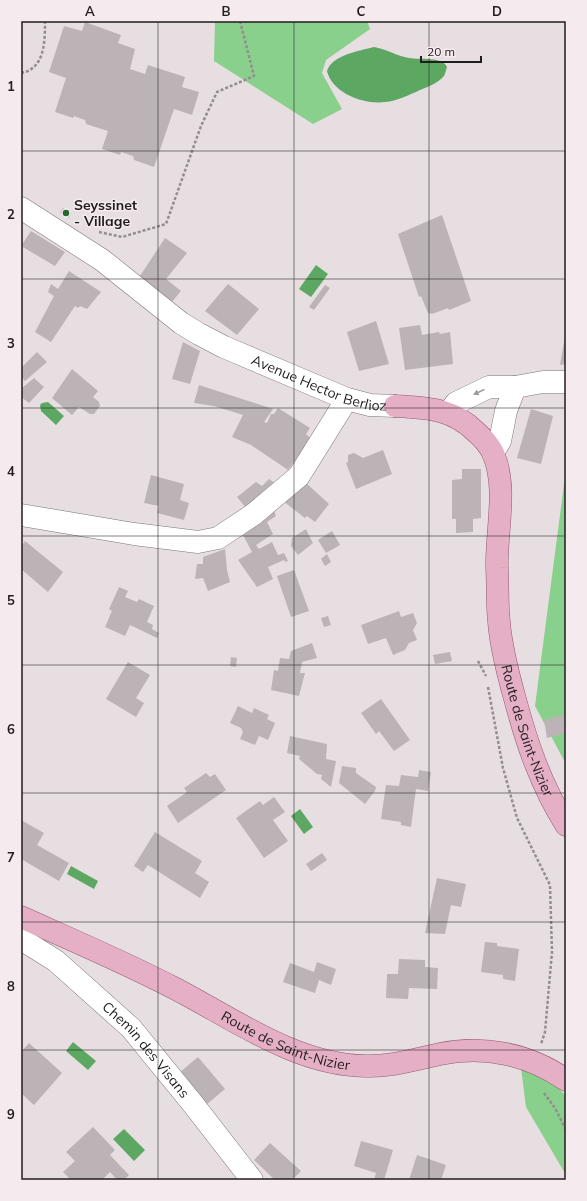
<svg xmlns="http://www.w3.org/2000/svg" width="587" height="1201" font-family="Mulish,sans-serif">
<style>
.green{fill:#89d08c}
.water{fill:#5ca762}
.building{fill:#bcb3b7}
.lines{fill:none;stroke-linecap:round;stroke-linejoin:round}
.minor-casing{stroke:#7d7477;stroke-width:23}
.major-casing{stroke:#945972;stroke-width:23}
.path{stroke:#948d8f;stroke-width:2.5;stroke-dasharray:3 2;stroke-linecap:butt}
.minor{stroke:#fff;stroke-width:22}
.major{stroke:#e5afc5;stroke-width:22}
.oneway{fill:#9b999a}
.grid{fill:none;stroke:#201d1e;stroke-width:1;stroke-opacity:0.55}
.poi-dot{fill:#296730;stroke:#f5ebee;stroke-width:1.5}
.labels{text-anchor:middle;stroke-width:3;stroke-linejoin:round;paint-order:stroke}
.poi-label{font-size:14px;font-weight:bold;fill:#201d1e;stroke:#f5ebee;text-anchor:start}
.street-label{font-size:14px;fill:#201d1e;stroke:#f5ebee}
.neatline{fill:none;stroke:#201d1e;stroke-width:1.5}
.grid-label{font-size:13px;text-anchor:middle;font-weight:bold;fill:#201d1e}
</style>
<rect width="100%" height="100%" fill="#e7dee1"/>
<path class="green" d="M 215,21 L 367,21 L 370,29 L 326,60 L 322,73 L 342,109 L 313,124 L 214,61 Z
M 566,469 L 566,764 L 535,706 Z
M 521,1068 L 550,1079 L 566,1096 L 566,1175 L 526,1107 Z"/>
<path class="water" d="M 374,47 C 386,49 397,56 409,58 C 420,60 442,56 447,67 C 446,70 445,74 444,76 C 438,83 428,87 420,90 C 409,95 397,101 385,102 C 364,105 332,93 327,71 C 332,55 359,51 374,47 Z
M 316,265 L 328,274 L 311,297 L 299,289 Z
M 48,402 L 64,416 L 56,425 L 41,411 L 40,405 L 42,403 Z
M 300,809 L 313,827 L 304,834 L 291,816 Z
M 71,866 L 98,881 L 94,889 L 67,874 Z
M 73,1042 L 96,1061 L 88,1070 L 66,1051 Z
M 124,1129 L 145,1150 L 134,1161 L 113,1139 Z"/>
<path class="building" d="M 85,22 L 121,35 L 118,43 L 135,49 L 130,69 L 145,74 L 148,65 L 185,77 L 182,87 L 199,92 L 192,115 L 174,109 L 154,167 L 134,160 L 133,156 L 121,152 L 120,155 L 102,149 L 108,131 L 86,124 L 85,120 L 74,116 L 73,118 L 55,112 L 66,78 L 49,72 L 64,26 L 82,31 Z
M 63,208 L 71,213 L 69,218 L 60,213 Z
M 442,215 L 471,301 L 449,310 L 448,308 L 432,314 L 428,313 L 421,296 L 419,297 L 398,234 Z
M 31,231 L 65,252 L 55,266 L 21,246 Z
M 165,238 L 187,253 L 166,279 L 181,291 L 171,303 L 140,276 Z
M 69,271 L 101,292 L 87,309 L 80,306 L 78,308 L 75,306 L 51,342 L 35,332 L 54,296 L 48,292 L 51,284 L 58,289 Z
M 228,284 L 259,309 L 237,335 L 205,311 Z
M 325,285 L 330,288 L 314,310 L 309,307 Z
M 376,321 L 389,364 L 359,371 L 347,332 Z
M 420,325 L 422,335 L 439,332 L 440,334 L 450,332 L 453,364 L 405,370 L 399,328 Z
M 565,336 L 566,364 L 560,365 Z
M 183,342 L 200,351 L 190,384 L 172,379 Z
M 37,352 L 47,362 L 25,381 L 21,376 L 21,368 Z
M 72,369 L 98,391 L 93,397 L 99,402 L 100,406 L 94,414 L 90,414 L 79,407 L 72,415 L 52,398 Z
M 34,378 L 44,387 L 29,403 L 21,397 L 21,389 Z
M 199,385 L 273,409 L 264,422 L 267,423 L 271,414 L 274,414 L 278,408 L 310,428 L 306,434 L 311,439 L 288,470 L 251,445 L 232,437 L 243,415 L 214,406 L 194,403 Z
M 531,409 L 553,416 L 541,464 L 517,458 Z
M 383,450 L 392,474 L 356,489 L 346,463 L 348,462 L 348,455 L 354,453 L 363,458 Z
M 462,469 L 481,469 L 481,518 L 473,519 L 473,532 L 456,533 L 456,519 L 452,519 L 452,480 L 462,479 Z
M 151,475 L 184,484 L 180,500 L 189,503 L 184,520 L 157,513 L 159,506 L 144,503 Z
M 269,479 L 276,484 L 246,508 L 237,497 L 256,482 L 262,486 Z
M 305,482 L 329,504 L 315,522 L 307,516 L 305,518 L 283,501 Z
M 272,506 L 276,516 L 267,522 L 273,534 L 256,545 L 259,549 L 272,542 L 278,555 L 284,553 L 288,561 L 285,562 L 284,560 L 268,567 L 273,579 L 257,587 L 238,560 L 252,552 L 241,531 Z
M 306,529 L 313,543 L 298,555 L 291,546 L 292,538 Z
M 332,531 L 340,545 L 326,553 L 318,540 Z
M 25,541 L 63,572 L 48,592 L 21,569 L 21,542 L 23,544 Z
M 225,549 L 227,570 L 230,582 L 208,591 L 203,578 L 195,579 L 197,564 L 203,564 L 203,557 Z
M 327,554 L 331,562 L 325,566 L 321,559 Z
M 294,570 L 309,611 L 291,617 L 277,576 Z
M 119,587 L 128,591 L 125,597 L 137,602 L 139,599 L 154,606 L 147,622 L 153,625 L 152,629 L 159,633 L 157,638 L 130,625 L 125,636 L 105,627 L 112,611 L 109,609 Z
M 399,611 L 401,617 L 413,613 L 417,623 L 413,630 L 417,640 L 409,643 L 405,650 L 393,655 L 386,638 L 368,644 L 361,625 Z
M 328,616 L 331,625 L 324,627 L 321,618 Z
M 312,643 L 317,658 L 302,662 L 300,673 L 305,673 L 299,696 L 271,690 L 274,670 L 278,671 L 280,658 L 289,659 L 291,651 Z
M 450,652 L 452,661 L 435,664 L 433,655 Z
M 231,657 L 237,658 L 236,667 L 230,666 Z
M 128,662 L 150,675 L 136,698 L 144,703 L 136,717 L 106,699 Z
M 381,699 L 410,740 L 394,751 L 379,731 L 376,734 L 361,713 Z
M 238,706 L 252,713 L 254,708 L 269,715 L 267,719 L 275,723 L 268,740 L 259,736 L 255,745 L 240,739 L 243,732 L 241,728 L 230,723 Z
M 563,715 L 566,723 L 566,733 L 547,738 L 544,720 Z
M 290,736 L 327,744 L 326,759 L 336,761 L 331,787 L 321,779 L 322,775 L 317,774 L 299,759 L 300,756 L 287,753 Z
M 342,766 L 356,768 L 356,773 L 376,787 L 375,791 L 365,804 L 339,783 Z
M 419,770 L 431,772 L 430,778 L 428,791 L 416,789 L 411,827 L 401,825 L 401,822 L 381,819 L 386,785 L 399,786 L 401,775 L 418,777 Z
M 206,773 L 210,777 L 215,774 L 226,790 L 178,823 L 167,806 L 187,792 L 184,788 Z
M 274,797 L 285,812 L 273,820 L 288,841 L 264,858 L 236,818 L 260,801 L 263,805 Z
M 21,820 L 44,833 L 37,845 L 69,863 L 59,881 L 21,859 Z
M 155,832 L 202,861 L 195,873 L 209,882 L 200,898 L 148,865 L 143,872 L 134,866 Z
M 322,853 L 327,860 L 311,871 L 306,864 Z
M 437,878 L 466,884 L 461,907 L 451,905 L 445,934 L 425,933 Z
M 485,942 L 497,943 L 497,946 L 519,949 L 515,981 L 503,979 L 503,975 L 481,972 Z
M 399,959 L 425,960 L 425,967 L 438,968 L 437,989 L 409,988 L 408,999 L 386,998 L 387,974 L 398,974 Z
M 317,962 L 336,969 L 331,985 L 319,980 L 315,993 L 283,982 L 290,963 L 314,972 Z
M 29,1043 L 62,1073 L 34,1105 L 21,1093 L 21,1052 Z
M 198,1057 L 225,1089 L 206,1105 L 179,1073 Z
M 93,1127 L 115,1150 L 110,1155 L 129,1175 L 124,1180 L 117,1180 L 110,1172 L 102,1180 L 71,1180 L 63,1172 L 75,1161 L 66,1152 Z
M 361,1141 L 393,1150 L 384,1180 L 374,1180 L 376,1173 L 354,1166 Z
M 270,1143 L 301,1171 L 292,1180 L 275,1180 L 254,1160 Z
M 417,1155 L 446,1165 L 441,1180 L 409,1180 Z"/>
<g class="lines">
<g class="minor-casing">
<g id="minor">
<path id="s1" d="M 21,208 L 102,260 L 181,323 L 199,334 L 224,347 L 347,399 L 370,405 L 395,406"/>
<path d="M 448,413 L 456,403 L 489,387 L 515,387 L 543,382 L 566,382"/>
<path d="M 493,453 L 500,441 L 506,411 L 515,387"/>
<path d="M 21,515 L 134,534 L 198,542 L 218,538 L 254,514 L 299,476 L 347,399"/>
<path id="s2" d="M 21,939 L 56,961 L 131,1028 L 193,1104 L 252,1180"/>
</g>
</g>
<g class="major-casing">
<g id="major">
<path id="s3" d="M 395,406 C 427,408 452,408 476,432 C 483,438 489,445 493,453 C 508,488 496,531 497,568 C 498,586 497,604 499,622 C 501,648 508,674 515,699 C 527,744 541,785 566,825"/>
<path id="s4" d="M 21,917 C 72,940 124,962 174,988 C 234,1019 296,1065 365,1066 C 390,1067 416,1059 440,1054 C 484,1045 529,1054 566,1080"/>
</g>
</g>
<path class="path" d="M 21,73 C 45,69 45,41 45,21
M 99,232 L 122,237 L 166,224 L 201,126 L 217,92 L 254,76 L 240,21
M 478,661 L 486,676
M 488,687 L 503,768 L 517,818 L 550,885 L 552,952 L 545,1032 L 541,1044
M 544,1093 L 555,1108 L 566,1130"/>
<use href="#minor" class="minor"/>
<use href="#major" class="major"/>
</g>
<defs><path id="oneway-solid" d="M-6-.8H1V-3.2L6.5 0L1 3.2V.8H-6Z"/></defs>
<use class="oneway" href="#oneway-solid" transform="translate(479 392) rotate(154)"/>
<path class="grid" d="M 158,21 L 158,1180M 294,21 L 294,1180M 429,21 L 429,1180M 21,151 L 566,151M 21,279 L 566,279M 21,408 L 566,408M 21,536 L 566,536M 21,665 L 566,665M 21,793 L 566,793M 21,922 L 566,922M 21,1050 L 566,1050"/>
<circle class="poi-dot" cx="66" cy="213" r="4"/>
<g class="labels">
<g class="poi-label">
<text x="74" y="210">Seyssinet<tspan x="74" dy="16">- Village</tspan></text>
</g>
<g class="street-label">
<text dy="5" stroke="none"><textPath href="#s1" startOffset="349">Avenue Hector Berlioz</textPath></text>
<text dy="5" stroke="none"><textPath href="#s3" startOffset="397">Route de Saint-Nizier</textPath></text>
<text dy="5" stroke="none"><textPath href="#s4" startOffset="293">Route de Saint-Nizier</textPath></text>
<text dy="5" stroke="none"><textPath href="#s2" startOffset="168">Chemin des Visans</textPath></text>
</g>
</g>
<rect width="587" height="1201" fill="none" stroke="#f5ebee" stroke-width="44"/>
<path d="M421 56v6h60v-6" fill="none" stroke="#201d1e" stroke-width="2"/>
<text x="427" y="56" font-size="12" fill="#201d1e" stroke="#f5ebee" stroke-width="3" paint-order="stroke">20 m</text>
<rect x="22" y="22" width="543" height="1157" class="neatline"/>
<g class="grid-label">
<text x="90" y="16">A</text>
<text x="226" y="16">B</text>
<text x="361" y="16">C</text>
<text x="497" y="16">D</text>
<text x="11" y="91">1</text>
<text x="11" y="219">2</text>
<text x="11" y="348">3</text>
<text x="11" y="476">4</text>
<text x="11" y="605">5</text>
<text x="11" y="734">6</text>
<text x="11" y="862">7</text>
<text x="11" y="991">8</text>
<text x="11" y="1119">9</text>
</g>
</svg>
